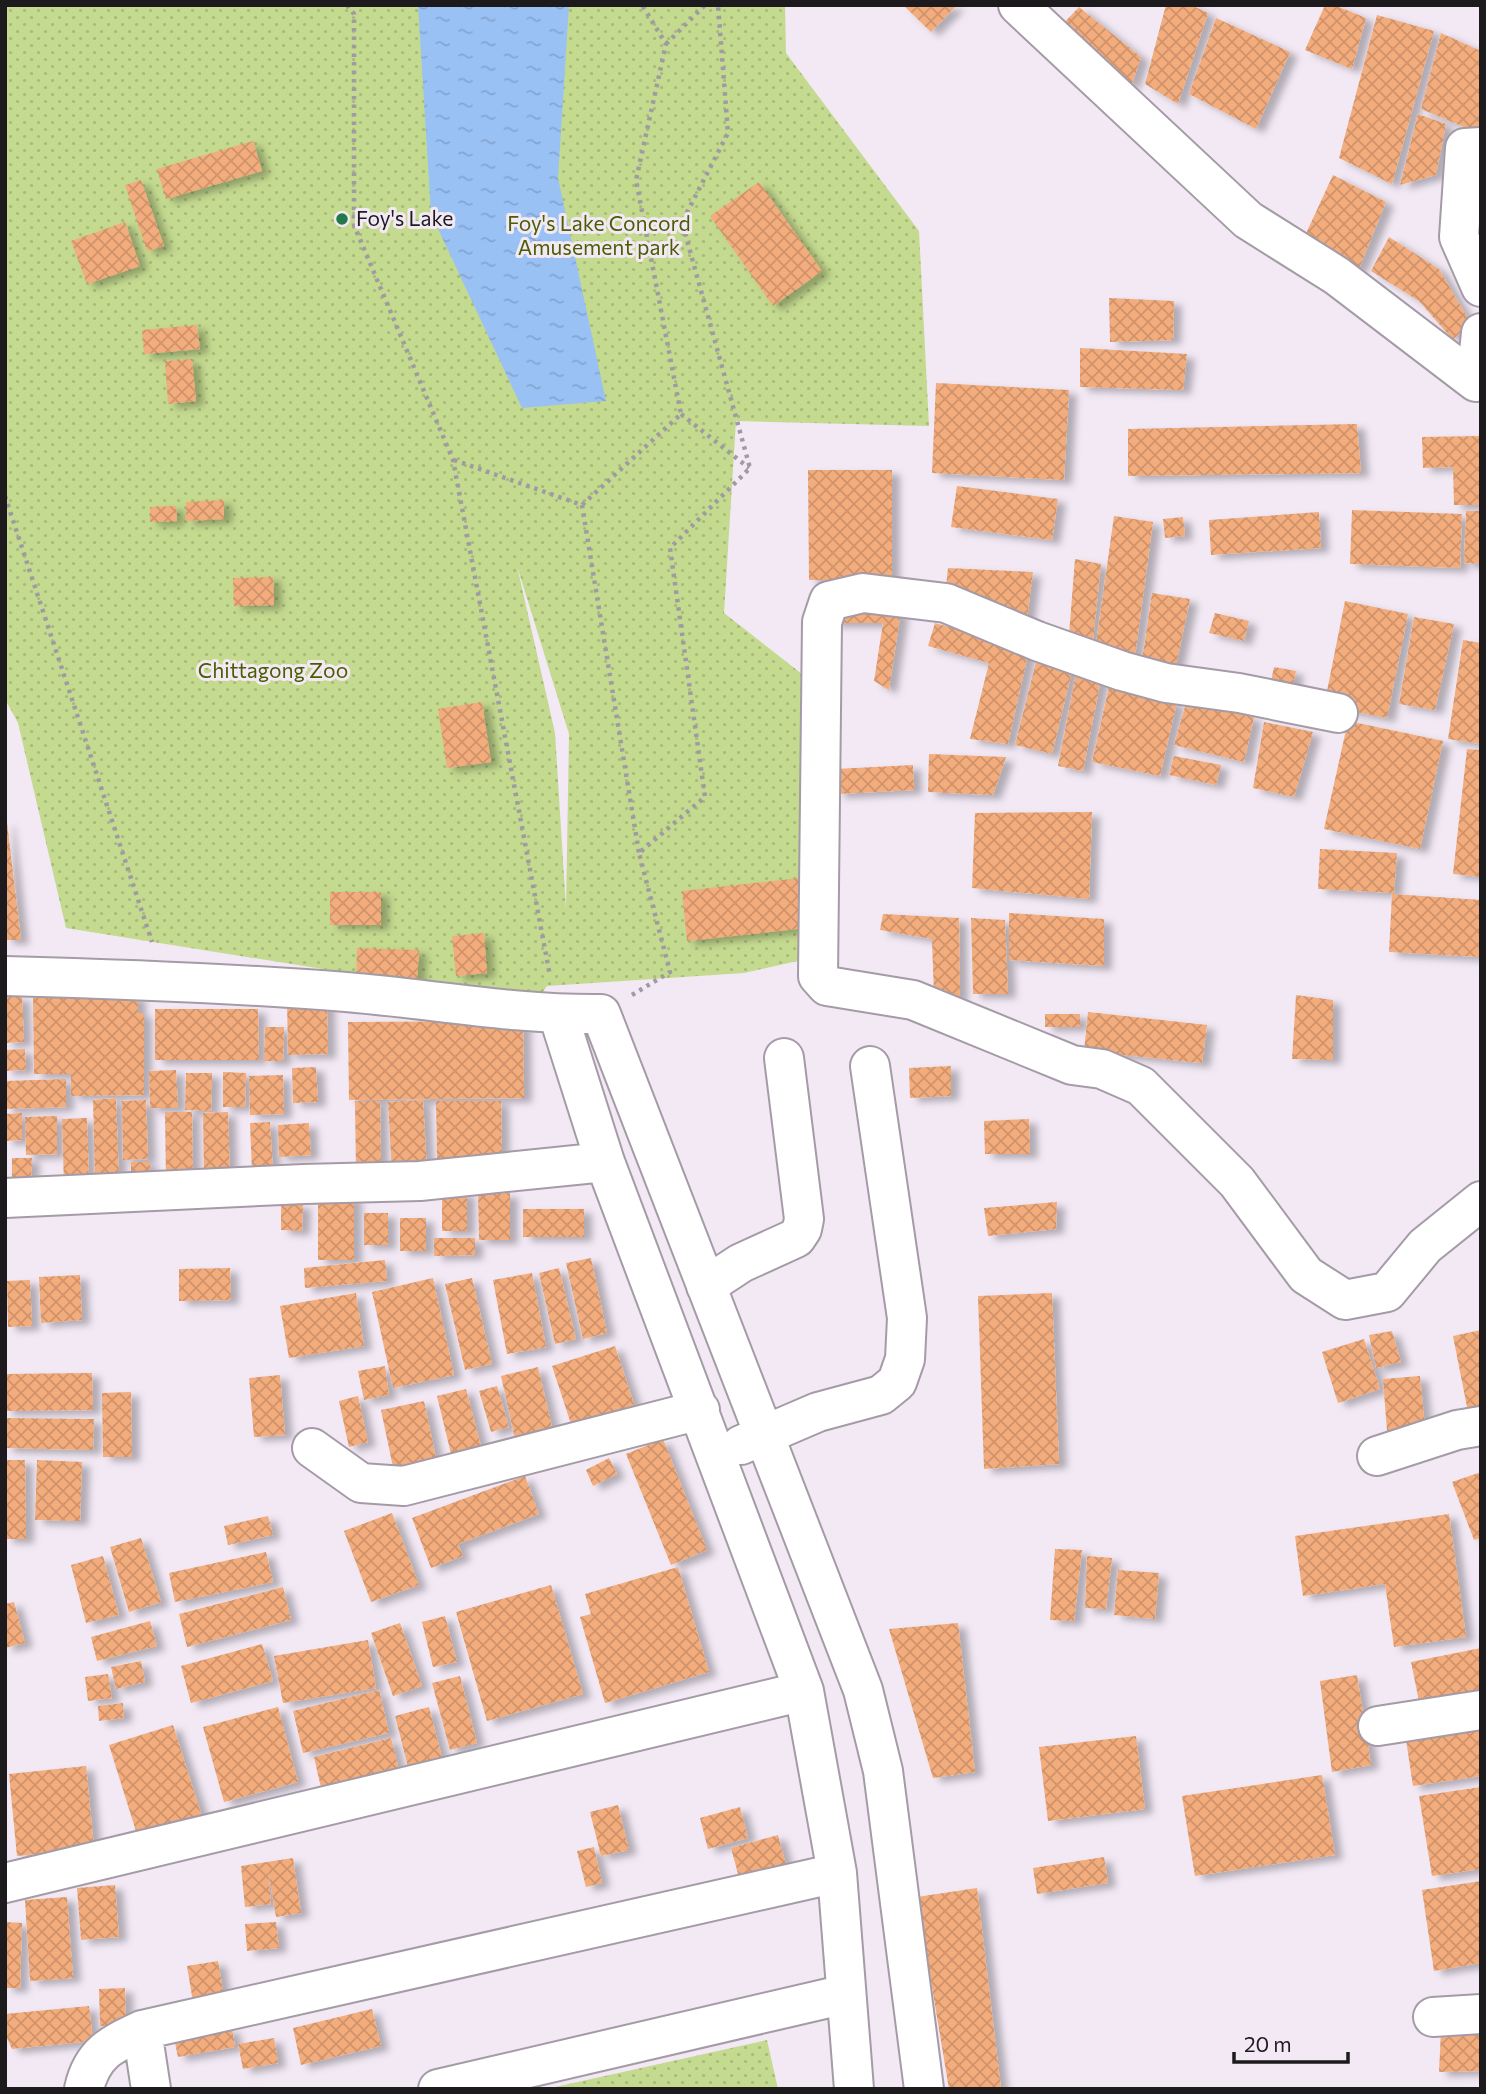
<svg xmlns="http://www.w3.org/2000/svg" width="1486" height="2094" font-family="Commissioner,sans-serif">
<style>
.green{fill:url(#green-dots);fill-rule:evenodd}
.water{fill:url(#water-ripples)}
.building{fill:url(#building-cross-hatch);filter:url(#shadow)}
.lines{fill:none;stroke-linecap:round;stroke-linejoin:round}
.minor-casing{stroke:#a49ba7;stroke-width:42}
.path{stroke:#a09aa2;stroke-width:4.5;stroke-dasharray:3.5 5;stroke-linecap:butt}
.minor{stroke:#fff;stroke-width:38}
.poi-dot{fill:#23794c;stroke:#f2e9f5;stroke-width:2.5}
.labels{text-anchor:middle;stroke-width:6;stroke-linejoin:round;paint-order:stroke}
.poi-label{font-size:21px;fill:#1d1a1e;stroke:#f2e9f5;text-anchor:start}
.park-label{font-size:21px;fill:#4b5d01;stroke:#f2e9f5}
</style>
<defs>
<pattern id="green-dots" width="8" height="8" patternUnits="userSpaceOnUse" patternTransform="scale(1.75)"><rect width="8" height="8" fill="#c4da8f"/><path d="M2 2h.1M6 6h.1" fill="none" stroke="#a8ba7b" stroke-width="1.8" stroke-linecap="round"/></pattern>
<pattern id="water-ripples" width="26" height="14" patternUnits="userSpaceOnUse" patternTransform="scale(1.75)"><rect width="26" height="14" fill="#9ac1f4"/><path d="M2 4q2-2 4 0t4 0M15 11q2-2 4 0t4 0" fill="none" stroke="#84a5d1"/></pattern>
<pattern id="building-cross-hatch" width="8" height="8" patternUnits="userSpaceOnUse" patternTransform="scale(1.75)"><rect width="8" height="8" fill="#f3ac7c"/><path d="M0 0l8 8M0 8l8-8" fill="none" stroke="#d0936b"/></pattern>
<filter id="shadow"><feDropShadow dx="8" dy="4.5" stdDeviation="3.5" flood-color="#0004"/></filter>
</defs>
<rect width="100%" height="100%" fill="#f2e9f5"/>
<path class="green" d="M 5,5 L 785,5 L 786,53 L 919,231 L 929,426 L 736,421 L 724,613 L 816,685 L 833,953 L 744,973 L 547,986 L 535,1003 L 66,928 L 18,723 L 5,699 ZM 517,566 L 569,734 L 566,908 L 555,733 Z
M 767,2040 L 778,2089 L 546,2089 Z"/>
<path class="water" d="M 418,5 L 569,5 L 558,178 L 606,401 L 522,408 L 431,214 Z"/>
<path class="building" d="M 903,5 L 957,5 L 931,32 Z
M 1166,5 L 1191,5 L 1208,13 L 1178,104 L 1145,84 Z
M 1325,5 L 1334,5 L 1366,18 L 1352,69 L 1305,50 Z
M 1079,7 L 1141,57 L 1131,87 L 1061,26 Z
M 1377,15 L 1434,31 L 1392,184 L 1339,158 Z
M 1216,18 L 1290,52 L 1256,129 L 1189,94 Z
M 1441,33 L 1481,51 L 1481,134 L 1421,109 Z
M 1418,114 L 1446,124 L 1436,175 L 1400,185 Z
M 253,141 L 262,171 L 166,199 L 157,169 Z
M 1333,175 L 1386,202 L 1358,271 L 1303,240 Z
M 141,180 L 164,246 L 147,251 L 125,185 Z
M 759,182 L 822,271 L 773,306 L 710,216 Z
M 125,222 L 140,266 L 87,284 L 71,241 Z
M 1389,237 L 1439,269 L 1470,322 L 1453,340 L 1419,301 L 1371,271 Z
M 1109,298 L 1174,301 L 1173,340 L 1110,342 Z
M 197,325 L 200,349 L 144,354 L 142,330 Z
M 1080,348 L 1187,354 L 1183,390 L 1080,387 Z
M 192,359 L 196,401 L 168,404 L 165,361 Z
M 936,383 L 1069,390 L 1064,480 L 932,473 Z
M 1357,424 L 1361,473 L 1128,476 L 1128,429 Z
M 1481,436 L 1481,505 L 1454,505 L 1453,467 L 1423,468 L 1422,437 Z
M 808,470 L 892,470 L 892,580 L 809,580 Z
M 957,486 L 1058,499 L 1052,540 L 951,527 Z
M 224,500 L 224,519 L 186,521 L 186,502 Z
M 176,506 L 177,521 L 150,522 L 150,507 Z
M 1352,510 L 1462,514 L 1460,568 L 1350,564 Z
M 1466,511 L 1481,511 L 1481,564 L 1464,563 Z
M 1319,512 L 1321,548 L 1211,555 L 1209,520 Z
M 1114,516 L 1153,522 L 1134,664 L 1094,658 Z
M 1183,517 L 1185,536 L 1165,538 L 1163,519 Z
M 1075,559 L 1101,564 L 1092,649 L 1068,647 Z
M 948,568 L 1033,572 L 1026,626 L 945,596 Z
M 273,577 L 274,605 L 234,606 L 233,578 Z
M 1152,593 L 1190,599 L 1174,675 L 1141,667 Z
M 1345,601 L 1408,614 L 1387,718 L 1324,706 Z
M 829,605 L 901,610 L 889,690 L 874,681 L 883,623 L 832,623 Z
M 1215,613 L 1249,621 L 1244,641 L 1209,633 Z
M 1414,617 L 1454,624 L 1435,710 L 1399,704 Z
M 935,623 L 1029,650 L 1008,744 L 970,739 L 989,663 L 928,646 Z
M 1463,640 L 1481,643 L 1481,744 L 1448,739 Z
M 1037,658 L 1073,667 L 1052,754 L 1015,745 Z
M 1274,667 L 1296,671 L 1292,690 L 1270,686 Z
M 1077,669 L 1102,674 L 1083,771 L 1058,766 Z
M 1110,682 L 1177,702 L 1160,776 L 1092,762 Z
M 482,702 L 491,762 L 447,768 L 438,709 Z
M 1186,703 L 1254,717 L 1244,762 L 1174,745 Z
M 1348,721 L 1443,741 L 1420,849 L 1324,829 Z
M 1264,722 L 1313,732 L 1294,797 L 1253,788 Z
M 1467,749 L 1481,750 L 1481,877 L 1453,874 Z
M 929,754 L 1006,757 L 993,795 L 928,792 Z
M 1174,756 L 1221,765 L 1216,785 L 1169,775 Z
M 913,765 L 914,790 L 837,794 L 836,769 Z
M 1092,812 L 1089,899 L 972,888 L 975,813 Z
M 5,822 L 7,822 L 21,940 L 5,940 Z
M 1320,849 L 1397,853 L 1394,893 L 1318,889 Z
M 800,878 L 806,928 L 687,941 L 682,891 Z
M 330,892 L 381,892 L 381,925 L 330,925 Z
M 1392,894 L 1481,900 L 1481,957 L 1389,952 Z
M 1009,913 L 1104,919 L 1104,966 L 1009,960 Z
M 883,914 L 959,918 L 960,998 L 934,997 L 932,939 L 880,930 Z
M 971,918 L 1005,920 L 1008,994 L 973,994 Z
M 484,933 L 487,973 L 456,976 L 452,936 Z
M 357,948 L 419,950 L 417,983 L 356,980 Z
M 138,995 L 138,1013 L 144,1013 L 144,1095 L 71,1096 L 71,1074 L 34,1074 L 33,996 Z
M 1296,995 L 1333,1000 L 1333,1060 L 1292,1059 Z
M 22,996 L 24,1042 L 5,1043 L 5,997 Z
M 327,1000 L 328,1054 L 288,1055 L 287,1001 Z
M 155,1009 L 258,1009 L 259,1060 L 155,1060 Z
M 1088,1012 L 1207,1025 L 1202,1063 L 1084,1051 Z
M 1045,1014 L 1080,1014 L 1080,1027 L 1045,1027 Z
M 523,1021 L 524,1098 L 349,1100 L 348,1022 Z
M 265,1027 L 284,1027 L 283,1061 L 264,1061 Z
M 25,1049 L 26,1070 L 5,1071 L 5,1050 Z
M 951,1066 L 951,1096 L 910,1098 L 909,1068 Z
M 316,1067 L 318,1102 L 293,1103 L 292,1068 Z
M 176,1070 L 178,1108 L 150,1108 L 149,1071 Z
M 223,1072 L 246,1073 L 245,1107 L 223,1107 Z
M 186,1073 L 212,1073 L 211,1111 L 185,1110 Z
M 283,1075 L 284,1114 L 250,1115 L 249,1076 Z
M 66,1079 L 66,1107 L 5,1109 L 5,1081 Z
M 116,1098 L 119,1179 L 95,1180 L 93,1100 Z
M 146,1100 L 148,1159 L 123,1160 L 122,1101 Z
M 423,1100 L 427,1172 L 392,1174 L 388,1102 Z
M 355,1101 L 380,1101 L 381,1170 L 356,1170 Z
M 436,1101 L 501,1101 L 502,1161 L 437,1161 Z
M 165,1112 L 192,1112 L 193,1183 L 166,1184 Z
M 228,1112 L 230,1182 L 204,1182 L 203,1113 Z
M 22,1113 L 22,1140 L 5,1141 L 5,1114 Z
M 57,1116 L 57,1154 L 26,1155 L 25,1117 Z
M 87,1118 L 89,1186 L 64,1187 L 62,1119 Z
M 1029,1119 L 1030,1154 L 985,1154 L 984,1121 Z
M 270,1122 L 273,1172 L 252,1172 L 250,1123 Z
M 309,1123 L 311,1155 L 279,1157 L 278,1125 Z
M 12,1158 L 32,1158 L 31,1182 L 12,1181 Z
M 131,1162 L 150,1162 L 150,1185 L 131,1185 Z
M 442,1192 L 467,1192 L 467,1231 L 442,1231 Z
M 510,1193 L 510,1240 L 479,1240 L 478,1194 Z
M 318,1195 L 354,1195 L 354,1260 L 318,1260 Z
M 1057,1202 L 1056,1229 L 988,1236 L 984,1208 Z
M 281,1204 L 303,1204 L 302,1231 L 281,1230 Z
M 523,1209 L 584,1209 L 584,1237 L 523,1237 Z
M 364,1213 L 388,1213 L 388,1245 L 364,1245 Z
M 400,1218 L 426,1218 L 426,1251 L 400,1251 Z
M 434,1238 L 475,1238 L 475,1255 L 434,1256 Z
M 591,1258 L 607,1333 L 583,1339 L 566,1263 Z
M 385,1260 L 387,1281 L 305,1288 L 304,1268 Z
M 230,1268 L 231,1300 L 179,1301 L 179,1269 Z
M 559,1268 L 576,1339 L 555,1344 L 539,1273 Z
M 532,1273 L 546,1347 L 507,1354 L 493,1280 Z
M 80,1275 L 82,1320 L 41,1323 L 39,1277 Z
M 433,1278 L 454,1375 L 393,1388 L 372,1292 Z
M 472,1278 L 492,1364 L 465,1370 L 445,1284 Z
M 30,1280 L 32,1326 L 8,1327 L 7,1281 Z
M 356,1293 L 364,1346 L 289,1358 L 280,1306 Z
M 1052,1293 L 1059,1464 L 984,1469 L 978,1296 Z
M 1481,1330 L 1481,1415 L 1469,1417 L 1453,1336 Z
M 1392,1331 L 1401,1362 L 1376,1368 L 1369,1335 Z
M 1364,1339 L 1380,1389 L 1338,1403 L 1322,1352 Z
M 615,1346 L 635,1407 L 572,1427 L 552,1366 Z
M 385,1366 L 389,1395 L 364,1400 L 358,1371 Z
M 538,1367 L 553,1431 L 515,1439 L 501,1376 Z
M 92,1373 L 93,1410 L 5,1411 L 5,1374 Z
M 280,1375 L 285,1435 L 254,1437 L 249,1378 Z
M 1420,1376 L 1425,1427 L 1387,1431 L 1383,1379 Z
M 497,1386 L 509,1427 L 491,1432 L 479,1391 Z
M 466,1389 L 482,1450 L 452,1458 L 437,1396 Z
M 131,1392 L 132,1457 L 103,1457 L 102,1393 Z
M 358,1396 L 368,1442 L 349,1447 L 339,1401 Z
M 424,1401 L 436,1458 L 393,1467 L 381,1410 Z
M 5,1418 L 94,1419 L 93,1450 L 5,1448 Z
M 663,1439 L 707,1550 L 671,1565 L 626,1454 Z
M 609,1458 L 617,1474 L 593,1486 L 586,1470 Z
M 5,1460 L 25,1460 L 26,1539 L 5,1539 Z
M 37,1460 L 82,1462 L 80,1521 L 35,1520 Z
M 1481,1472 L 1481,1538 L 1474,1540 L 1452,1482 Z
M 525,1476 L 539,1514 L 458,1544 L 463,1556 L 431,1568 L 412,1518 Z
M 392,1513 L 419,1585 L 371,1602 L 344,1531 Z
M 1449,1514 L 1466,1637 L 1394,1647 L 1385,1584 L 1303,1596 L 1295,1536 Z
M 268,1516 L 273,1535 L 228,1545 L 224,1526 Z
M 141,1538 L 161,1602 L 129,1612 L 110,1547 Z
M 1055,1549 L 1082,1550 L 1074,1621 L 1050,1620 Z
M 266,1552 L 273,1582 L 175,1602 L 169,1573 Z
M 103,1556 L 119,1615 L 86,1623 L 71,1565 Z
M 1087,1556 L 1112,1558 L 1106,1609 L 1085,1608 Z
M 678,1567 L 709,1672 L 605,1703 L 580,1617 L 591,1614 L 585,1594 Z
M 1118,1570 L 1159,1573 L 1155,1619 L 1114,1615 Z
M 551,1585 L 583,1694 L 487,1721 L 456,1612 Z
M 283,1587 L 291,1620 L 187,1647 L 179,1614 Z
M 14,1602 L 25,1643 L 5,1648 L 5,1604 Z
M 445,1616 L 457,1662 L 433,1667 L 422,1622 Z
M 150,1621 L 157,1646 L 97,1661 L 91,1637 Z
M 400,1623 L 422,1686 L 393,1696 L 371,1633 Z
M 958,1623 L 975,1772 L 933,1778 L 889,1629 Z
M 368,1640 L 376,1688 L 283,1703 L 274,1656 Z
M 262,1644 L 273,1681 L 191,1703 L 181,1666 Z
M 1481,1648 L 1481,1705 L 1422,1716 L 1411,1662 Z
M 141,1661 L 145,1682 L 116,1689 L 111,1667 Z
M 108,1674 L 112,1698 L 88,1701 L 85,1677 Z
M 1357,1675 L 1371,1765 L 1332,1772 L 1320,1681 Z
M 460,1676 L 477,1743 L 450,1750 L 432,1683 Z
M 379,1690 L 389,1733 L 303,1753 L 293,1711 Z
M 123,1703 L 124,1718 L 99,1721 L 98,1706 Z
M 278,1707 L 298,1782 L 224,1802 L 203,1727 Z
M 429,1707 L 442,1758 L 408,1767 L 395,1716 Z
M 1481,1721 L 1481,1776 L 1413,1786 L 1405,1733 Z
M 173,1725 L 204,1823 L 140,1844 L 109,1745 Z
M 1136,1736 L 1145,1809 L 1048,1821 L 1039,1747 Z
M 391,1738 L 400,1774 L 322,1792 L 314,1757 Z
M 86,1766 L 94,1848 L 17,1856 L 9,1774 Z
M 1322,1775 L 1335,1855 L 1195,1876 L 1182,1796 Z
M 1481,1787 L 1481,1869 L 1432,1876 L 1419,1796 Z
M 618,1805 L 629,1850 L 601,1856 L 590,1812 Z
M 740,1807 L 748,1838 L 708,1849 L 700,1818 Z
M 778,1835 L 787,1869 L 740,1881 L 731,1848 Z
M 594,1847 L 602,1883 L 586,1887 L 577,1851 Z
M 1104,1857 L 1108,1883 L 1037,1894 L 1033,1868 Z
M 293,1858 L 301,1913 L 276,1917 L 268,1870 L 271,1904 L 245,1907 L 241,1866 Z
M 1481,1881 L 1481,1963 L 1434,1971 L 1422,1890 Z
M 115,1885 L 119,1937 L 81,1940 L 77,1888 Z
M 977,1888 L 1001,2089 L 949,2089 L 917,1897 Z
M 67,1897 L 73,1978 L 30,1981 L 25,1900 Z
M 5,1922 L 22,1923 L 20,1988 L 5,1988 Z
M 276,1922 L 279,1948 L 247,1951 L 245,1924 Z
M 218,1961 L 225,2003 L 194,2008 L 187,1966 Z
M 125,1988 L 126,2026 L 100,2026 L 99,1989 Z
M 89,2006 L 93,2041 L 12,2049 L 5,2034 L 5,2014 Z
M 372,2009 L 381,2046 L 301,2065 L 293,2028 Z
M 232,2028 L 235,2047 L 178,2057 L 174,2038 Z
M 1481,2029 L 1481,2071 L 1439,2072 L 1441,2031 Z
M 274,2038 L 278,2063 L 243,2069 L 238,2044 Z"/>
<g class="lines">
<g class="minor-casing">
<path id="minor" d="M 1018,5 L 1248,220 L 1337,276 L 1476,382 L 1481,333
M 1481,147 L 1465,148 L 1459,237 L 1481,287
M 1338,713 L 1239,693 L 1166,683 L 1122,671 L 1037,641 L 946,603 L 863,593 L 829,601 L 822,622 L 818,976 L 827,986 L 913,1000 L 1072,1065 L 1102,1069 L 1141,1086 L 1237,1182 L 1306,1275 L 1345,1300 L 1387,1292 L 1425,1246 L 1481,1201
M 5,976 C 119,979 232,983 346,992 C 431,999 515,1015 601,1014 L 863,1690 L 883,1771 L 924,2089
M 558,1014 L 605,1162 L 804,1691 L 837,1873 L 854,2089
M 5,1198 L 304,1184 L 420,1181 L 605,1162
M 706,1286 L 741,1263 L 796,1238 L 802,1229 L 804,1219 L 784,1058
M 741,1445 L 818,1412 L 881,1395 L 897,1382 L 905,1359 L 907,1318 L 870,1066
M 312,1448 L 361,1483 L 404,1486 L 700,1410
M 1377,1456 L 1457,1430 L 1481,1426
M 1378,1726 L 1481,1710
M 5,1883 L 804,1691
M 1433,2017 L 1481,2014
M 142,2030 L 151,2089
M 84,2089 C 92,2053 112,2044 142,2030 L 837,1873
M 438,2089 L 846,1994"/>
</g>
<path class="path" d="M 347,5 L 354,14 L 354,225 L 453,460 L 550,976
M 666,44 L 705,5
M 681,414 L 749,468
M 454,460 L 582,505 L 681,414 L 636,180 L 666,44 L 642,5
M 5,496 L 152,942
M 582,505 L 639,853
M 632,995 L 670,972 L 639,853 L 705,797 L 670,548 L 750,468 L 682,222 L 728,133 L 718,5"/>
<use href="#minor" class="minor"/>
</g>
<circle class="poi-dot" cx="342" cy="219" r="7"/>
<g class="labels">
<g class="poi-label">
<text x="356" y="226">Foy's Lake</text>
</g>
<g class="park-label">
<text x="599" y="231">Foy's Lake Concord<tspan x="599" dy="24">Amusement park</tspan></text>
<text x="273" y="678">Chittagong Zoo</text>
</g>
</g>
<rect width="1486" height="2094" fill="none" stroke="#1d1a1e" stroke-width="14"/>
<path d="M1234 2052v10h114v-10" fill="none" stroke="#1d1a1e" stroke-width="3.5"/>
<text x="1244" y="2052" font-size="21" fill="#1d1a1e" stroke="#f2e9f5" stroke-width="5" paint-order="stroke">20 m</text>
</svg>
